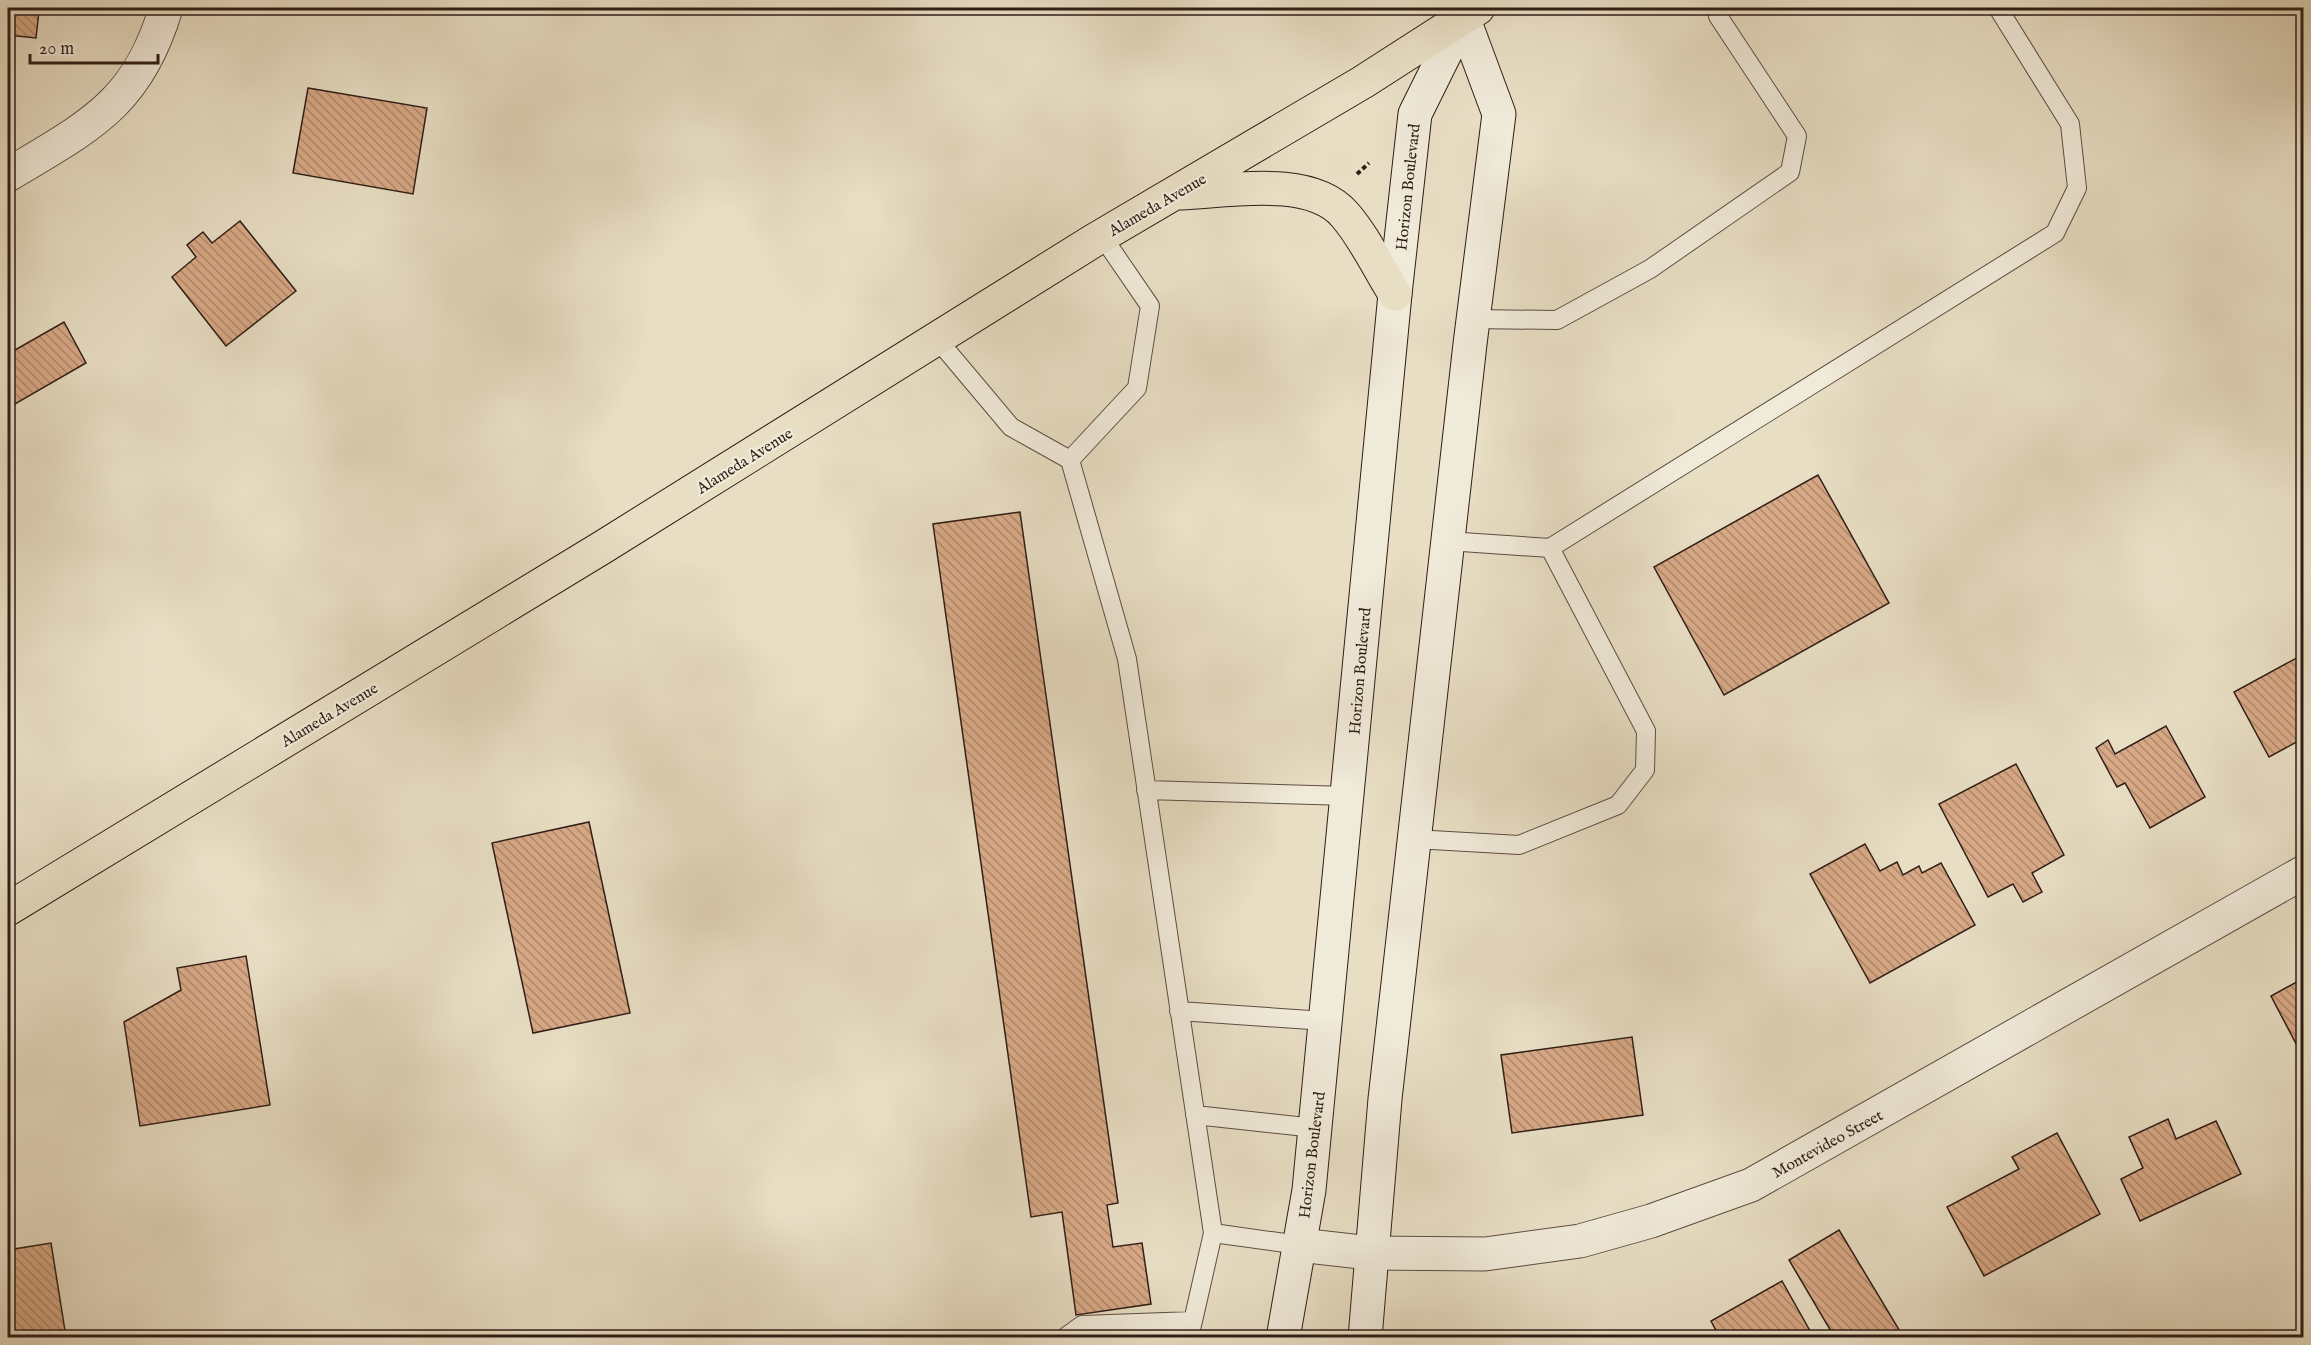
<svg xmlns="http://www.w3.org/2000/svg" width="2311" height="1345" font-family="'IM FELL English',serif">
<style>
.building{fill:url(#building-back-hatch);stroke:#2f1d17;stroke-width:1.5}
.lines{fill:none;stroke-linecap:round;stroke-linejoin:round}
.service-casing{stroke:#5d4d42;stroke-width:20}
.minor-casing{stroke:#5d4d42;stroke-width:35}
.secondary-casing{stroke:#2f1d17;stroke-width:35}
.primary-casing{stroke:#2f1d17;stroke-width:35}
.path{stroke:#2f1d17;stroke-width:4;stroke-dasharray:4.5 3;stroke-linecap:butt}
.service{stroke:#f0ead9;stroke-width:18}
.minor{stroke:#f0ead9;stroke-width:33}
.secondary{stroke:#f0ead9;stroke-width:33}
.primary{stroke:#e8dec4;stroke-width:33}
.labels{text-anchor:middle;stroke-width:4.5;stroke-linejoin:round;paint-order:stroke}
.street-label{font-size:16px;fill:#2f1d17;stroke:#f0ead9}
</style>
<defs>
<pattern id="building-back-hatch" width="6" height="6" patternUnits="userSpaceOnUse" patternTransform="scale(1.5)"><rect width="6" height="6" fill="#d8a986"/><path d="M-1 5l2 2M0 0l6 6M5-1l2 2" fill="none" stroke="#b0896d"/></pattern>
</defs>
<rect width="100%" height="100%" fill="#e8dec4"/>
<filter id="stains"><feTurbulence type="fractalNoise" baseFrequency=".00333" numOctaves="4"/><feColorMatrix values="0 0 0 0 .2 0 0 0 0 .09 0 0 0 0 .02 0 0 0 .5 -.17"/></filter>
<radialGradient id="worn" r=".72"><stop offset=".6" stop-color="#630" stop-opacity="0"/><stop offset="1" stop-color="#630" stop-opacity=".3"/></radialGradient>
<path class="building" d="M 8,8 L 59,8 L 58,13 L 39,11 L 36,38 L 8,35 Z
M 308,88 L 427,108 L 413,194 L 293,173 Z
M 240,221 L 296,291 L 226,346 L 172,277 L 196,257 L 187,245 L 203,232 L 212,243 Z
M 64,322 L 86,363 L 8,408 L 8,354 Z
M 1818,475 L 1889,603 L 1724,695 L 1654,567 Z
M 1020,512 L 1118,1203 L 1107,1205 L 1113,1247 L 1142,1243 L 1151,1304 L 1076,1315 L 1062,1212 L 1031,1217 L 933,524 Z
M 2304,654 L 2304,738 L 2269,757 L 2234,692 Z
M 2166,726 L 2205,797 L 2150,828 L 2125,783 L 2117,787 L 2096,748 L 2108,740 L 2115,754 Z
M 2016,764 L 2064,855 L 2032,873 L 2042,892 L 2023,902 L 2013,884 L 1988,897 L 1939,804 Z
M 589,822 L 630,1013 L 533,1033 L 492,843 Z
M 1865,844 L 1880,871 L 1897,862 L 1903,875 L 1919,866 L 1922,873 L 1941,863 L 1975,925 L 1870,983 L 1810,874 Z
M 246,956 L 270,1105 L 140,1126 L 124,1022 L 181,990 L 177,968 Z
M 2304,978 L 2304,1059 L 2271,996 Z
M 1632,1037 L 1643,1115 L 1512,1133 L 1501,1055 Z
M 2168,1119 L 2176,1139 L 2216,1121 L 2241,1174 L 2140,1221 L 2121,1179 L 2143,1168 L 2129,1137 Z
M 2057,1133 L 2100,1214 L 1984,1276 L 1947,1207 L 2019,1169 L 2012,1157 Z
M 1839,1230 L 1901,1333 L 1893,1338 L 1835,1338 L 1789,1260 Z
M 51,1243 L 66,1337 L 8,1338 L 8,1250 Z
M 1782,1281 L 1814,1338 L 1720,1338 L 1711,1321 Z"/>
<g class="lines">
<g class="service-casing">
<path id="service" d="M 1472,319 L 1557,320 L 1650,269 L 1790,172 L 1797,136 L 1718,16 L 1721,8
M 937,339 L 1011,427 L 1070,460 L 1127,659 L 1213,1233
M 1070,460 L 1137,388 L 1150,306 L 1102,236
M 1550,548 L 2055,233 L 2077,188 L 2070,124 L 1998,8
M 1146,790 L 1347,796
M 1414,839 L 1519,845 L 1618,805 L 1645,770 L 1646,731 L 1550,548 L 1447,541
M 1179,1011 L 1325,1021
M 1195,1115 L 1315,1128
M 1193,1321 L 1213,1233 L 1299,1245
M 1064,1338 L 1082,1325 L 1193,1321 L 1189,1338"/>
</g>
<g class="minor-casing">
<path id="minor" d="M 8,175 C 89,126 137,105 166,8
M 1299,1245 L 1370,1253 L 1485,1254 L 1580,1241 L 1651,1221 L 1751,1185 L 2304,872"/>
</g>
<g class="secondary-casing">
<path id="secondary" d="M 1283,1338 L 1309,1190 L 1395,294 L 1415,114 L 1463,17
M 1365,1338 L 1385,1099 L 1470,344 L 1499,114 L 1463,17"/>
</g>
<g class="primary-casing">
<path id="primary" d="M 1181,193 C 1229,191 1311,175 1345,215 C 1365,238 1379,269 1395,294
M 8,909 L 603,547 L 1093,241 L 1363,82 L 1478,8"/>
</g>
<path class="path" d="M 1357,174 L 1369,163"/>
<use href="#service" class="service"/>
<use href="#minor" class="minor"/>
<use href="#secondary" class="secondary"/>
<use href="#primary" class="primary"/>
</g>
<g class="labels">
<g class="street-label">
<text transform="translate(1407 187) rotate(-84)" y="6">Horizon Boulevard</text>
<text transform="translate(1157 204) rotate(-30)" y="6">Alameda Avenue</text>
<text transform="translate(744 460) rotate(-32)" y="6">Alameda Avenue</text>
<text transform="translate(1359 671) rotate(-85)" y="6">Horizon Boulevard</text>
<text transform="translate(329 714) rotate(-31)" y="6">Alameda Avenue</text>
<text transform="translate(1827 1143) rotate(-29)" y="6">Montevideo Street</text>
<text transform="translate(1311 1155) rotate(-83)" y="6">Horizon Boulevard</text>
</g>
</g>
<rect width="2311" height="1345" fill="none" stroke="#e8dec4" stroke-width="30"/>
<rect x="9" y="9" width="2293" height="1327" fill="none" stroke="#2f1d17" stroke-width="3"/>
<rect x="15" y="15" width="2281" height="1315" fill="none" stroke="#2f1d17" stroke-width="1.5"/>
<path d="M30 54v9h128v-9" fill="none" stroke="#2f1d17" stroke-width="3"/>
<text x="39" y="54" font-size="18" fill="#2f1d17" stroke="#f0ead9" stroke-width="4.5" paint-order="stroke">20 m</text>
<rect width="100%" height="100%" filter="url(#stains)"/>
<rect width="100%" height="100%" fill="url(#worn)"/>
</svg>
